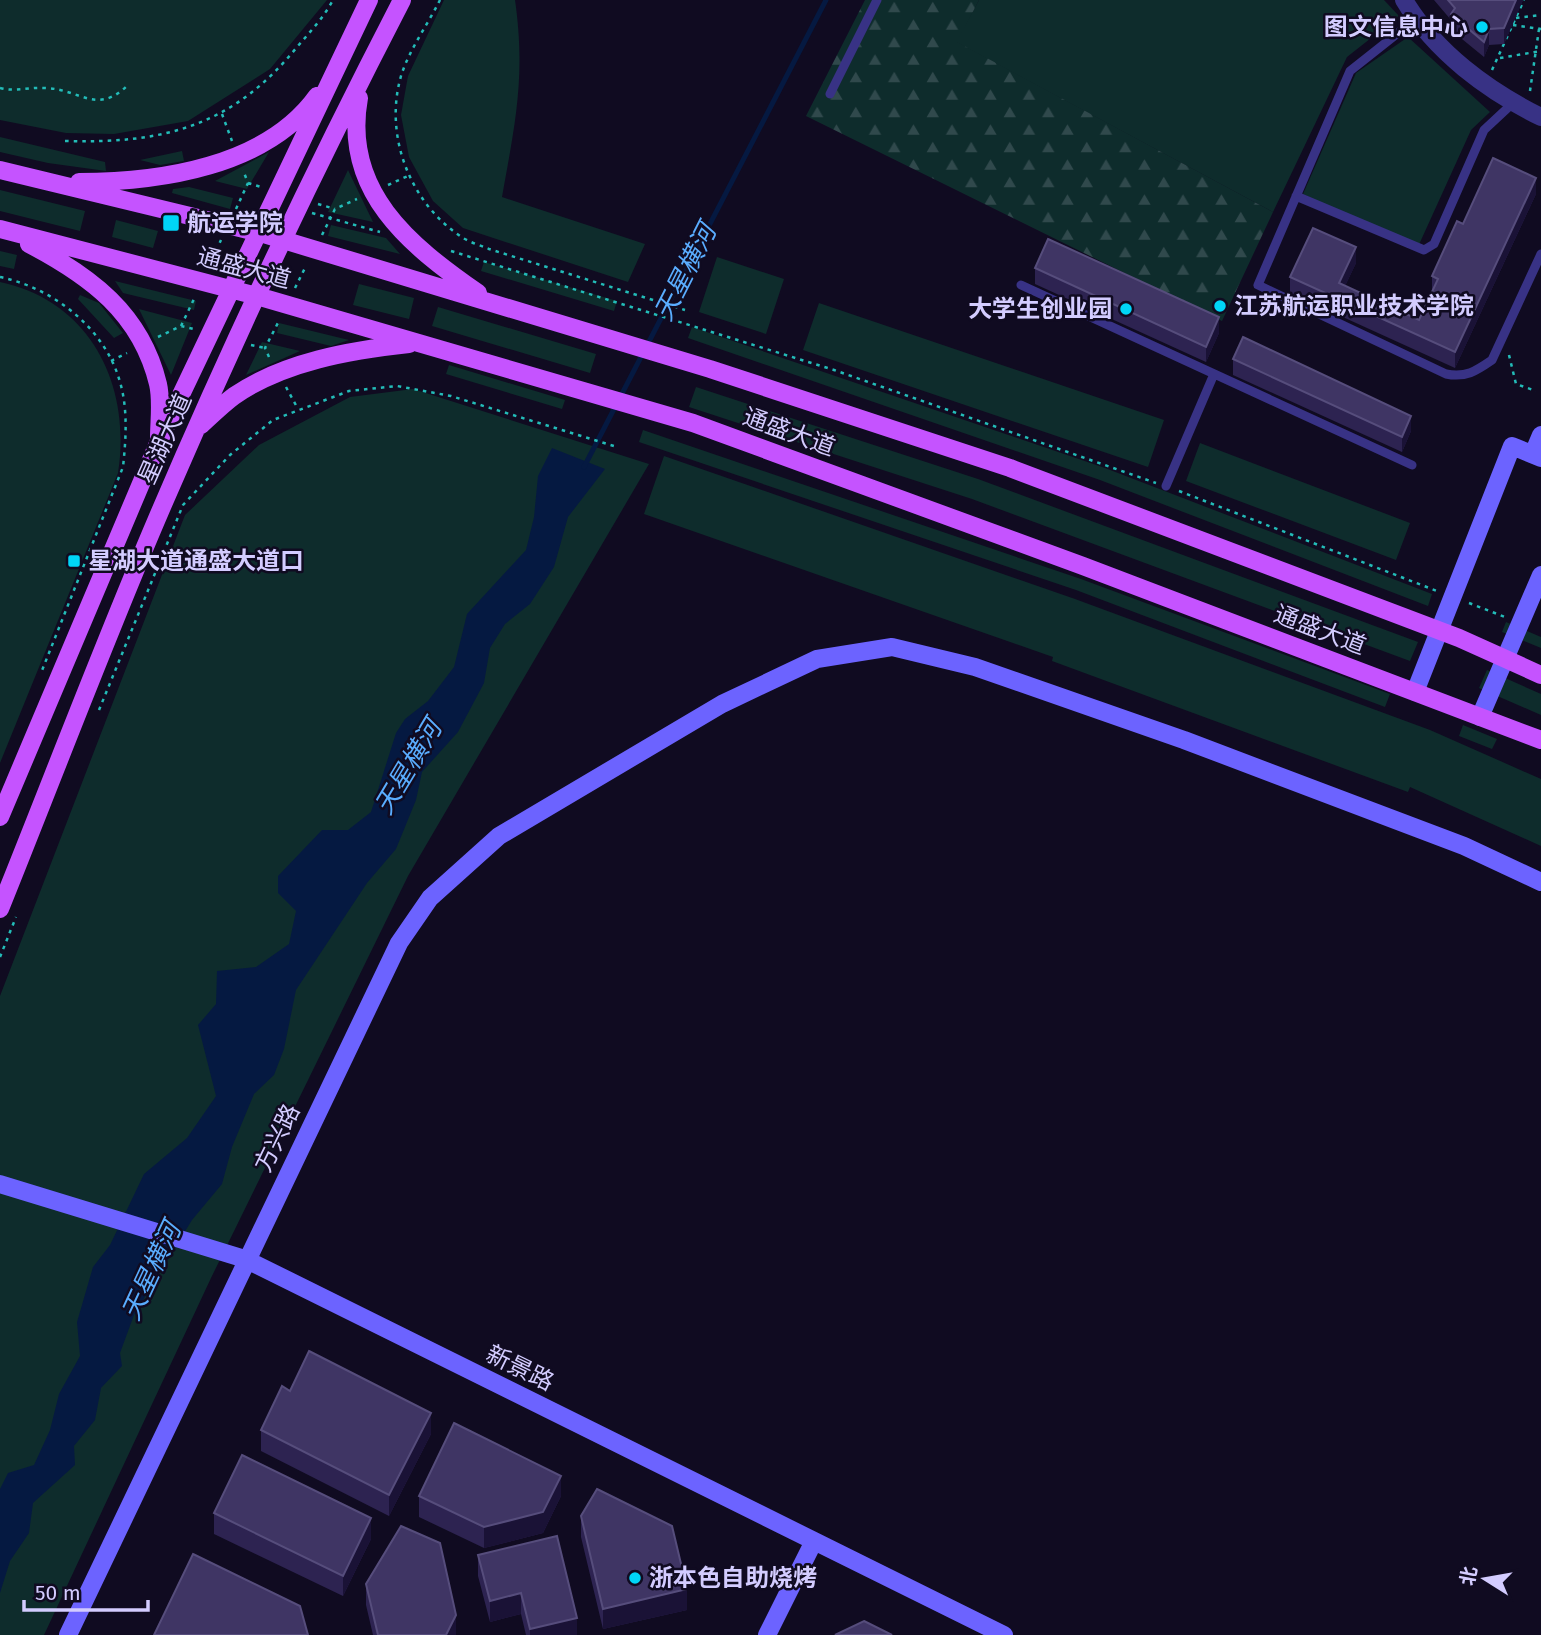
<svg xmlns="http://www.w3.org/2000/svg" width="1541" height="1635" font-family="'Fira Sans','Noto Sans SC',sans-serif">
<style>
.grass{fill:#0e2c2c}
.forest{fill:url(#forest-firs)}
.water{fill:#051941}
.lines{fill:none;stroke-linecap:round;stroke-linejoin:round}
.stream{stroke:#051941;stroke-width:5}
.path{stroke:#23bcb8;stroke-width:2.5;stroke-dasharray:3.5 5;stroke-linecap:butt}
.lane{stroke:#383285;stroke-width:9}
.street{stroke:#383285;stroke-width:18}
.secondary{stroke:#6c63ff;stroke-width:18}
.primary{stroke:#c553ff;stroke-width:18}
.wall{fill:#2d2351}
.shaded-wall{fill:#1a1236}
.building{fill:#3f3564;stroke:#564d7c;stroke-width:2}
.poi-dot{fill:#00d5f7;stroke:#100b21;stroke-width:2.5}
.labels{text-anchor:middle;stroke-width:5;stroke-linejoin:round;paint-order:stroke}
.poi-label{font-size:24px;font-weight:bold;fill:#d3ccff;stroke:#100b21;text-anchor:start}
.street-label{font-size:24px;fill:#d3ccff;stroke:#100b21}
.water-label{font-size:26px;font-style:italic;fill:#5aadff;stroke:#100b21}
</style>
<defs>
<pattern id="forest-firs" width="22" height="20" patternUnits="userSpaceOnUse" patternTransform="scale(1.75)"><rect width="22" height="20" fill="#0e2c2c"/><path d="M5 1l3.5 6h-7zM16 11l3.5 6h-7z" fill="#30494c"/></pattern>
</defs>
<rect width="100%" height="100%" fill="#100b21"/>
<path class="grass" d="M 0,0 L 327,0 L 270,69 L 188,121 L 114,134 L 66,133 L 0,120 Z
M 444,0 L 515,0 C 526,76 515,124 502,197 L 645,244 L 628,282 L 463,228 L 433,201 L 409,157 L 401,115 L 408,76 Z
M 979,0 L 1384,0 L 1399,16 L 1347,57 L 1273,212 L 956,42 Z
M 1408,37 L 1490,112 L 1471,130 L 1417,249 L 1303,194 L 1356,73 Z
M 0,137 L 105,162 L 106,171 L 48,163 L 0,152 Z
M 182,151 L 184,161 L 160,165 L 140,160 Z
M 269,152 L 247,189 L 215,181 Z
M 348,170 L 373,222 L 328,212 Z
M 189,187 L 233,198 L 230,209 L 172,193 L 173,189 Z
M 0,190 L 85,211 L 80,231 L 0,211 Z
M 116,220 L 158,231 L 153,248 L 112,237 Z
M 331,225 L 386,238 L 400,254 L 328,236 Z
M 0,251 L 17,255 L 14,269 L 0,266 Z
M 717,257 L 784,279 L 766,334 L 699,312 Z
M 484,262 L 617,301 L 614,311 L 481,271 Z
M 115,281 L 196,301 L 194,310 L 123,293 Z
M 0,282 C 91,301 132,386 118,473 L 0,763 Z
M 359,284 L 414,298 L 409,319 L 353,305 Z
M 80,295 L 99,303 L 123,333 L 114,338 L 78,299 Z
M 819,303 L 1164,420 L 1148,467 L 803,350 Z
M 438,307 L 596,354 L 590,373 L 432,326 Z
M 139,309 L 192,323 L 171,375 Z
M 279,323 L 349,340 L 331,346 L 277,333 Z
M 692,327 L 1105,468 L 1432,594 L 1428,606 L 1100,480 L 688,338 Z
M 262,342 L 300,351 L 246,375 Z
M 449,365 L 565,400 L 562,409 L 446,374 Z
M 696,387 L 978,479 L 1418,642 L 1410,661 L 972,499 L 689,407 Z
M 413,389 L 649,464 L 408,876 L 211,1278 L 44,1635 L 0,1635 L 0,996 L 185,515 L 259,445 L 350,397 Z
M 643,430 L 1081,579 L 1390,694 L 1385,707 L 1076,590 L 639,442 Z
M 1200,443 L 1410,523 L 1396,560 L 1186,481 Z
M 664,456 L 1075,599 L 1430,730 L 1541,779 L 1541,846 L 1410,787 L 1408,792 L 1052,661 L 1053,657 L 644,514 Z
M 1506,622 L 1541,637 L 1541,648 L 1502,632 Z
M 1487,670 L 1541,694 L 1541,715 L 1479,688 Z
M 1463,725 L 1497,739 L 1492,749 L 1459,736 Z"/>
<path class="forest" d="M 865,0 L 979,0 L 957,42 L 1273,212 L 1222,321 L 806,116 Z"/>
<path class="water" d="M 552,448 L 605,469 L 568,517 L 554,567 L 530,604 L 505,624 L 490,648 L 484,683 L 458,732 L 422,772 L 416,800 L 396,849 L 367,883 L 296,990 L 284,1049 L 274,1075 L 254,1094 L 232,1147 L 222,1184 L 192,1220 L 134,1315 L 120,1353 L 122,1366 L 101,1388 L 95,1420 L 74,1446 L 75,1465 L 33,1503 L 29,1533 L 10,1561 L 0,1593 L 0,1489 L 8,1473 L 34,1465 L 50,1430 L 59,1394 L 80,1356 L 77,1322 L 93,1267 L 110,1245 L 144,1174 L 187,1138 L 216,1096 L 198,1025 L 216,1004 L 217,971 L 256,967 L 289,944 L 296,911 L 278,893 L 278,876 L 322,830 L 348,830 L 371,812 L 396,733 L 405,719 L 428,701 L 454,667 L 467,614 L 526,550 L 534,517 L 538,476 Z"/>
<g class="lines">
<path class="stream" d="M 584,467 L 826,0"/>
<path class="path" d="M 440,0 C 428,24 409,50 401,76 C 384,135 409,201 460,236 C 468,242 480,245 489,249 L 685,310
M 1516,18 L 1541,15
M 1513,25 L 1541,29
M 1500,58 L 1541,51
M 1492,70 L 1524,0
M 0,88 C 16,92 29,87 45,88 C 81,89 96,116 128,85
M 1530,91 L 1539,29
M 222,114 L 232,141
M 65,141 C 164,144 233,126 297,47 C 310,32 324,17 333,0
M 248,183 L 261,187
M 388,185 L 410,175
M 318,204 L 335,209
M 236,209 L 248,183 L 243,170
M 312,213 L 380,232
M 322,235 L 335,209 L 357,199
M 451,251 L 834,370 L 1156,483
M 209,266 L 221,240
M 0,277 C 53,288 105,328 120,382 C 128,409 126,439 123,467 L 41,673
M 295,288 L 306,266
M 181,326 L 195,297
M 158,337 L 181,326 L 194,329
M 251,345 L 265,348
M 1509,355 L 1516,384 L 1536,391
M 269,357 L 265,348 L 280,319
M 111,361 L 127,353
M 286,387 L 298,409
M 1179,491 L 1437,591
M 1469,603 L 1505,617
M 99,710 L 183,505 L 230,455 L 273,420 L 349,391 L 397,386 L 451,396 L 617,447
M 0,957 L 16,917"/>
<path class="lane" d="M 1417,18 L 1350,71 L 1258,285 L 1446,374 C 1466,378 1476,371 1492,360 L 1541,254
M 830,94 L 877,0
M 1296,196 L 1424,250 L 1434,244 L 1484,130 L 1513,103
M 1021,285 L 1412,465
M 1166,486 L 1214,374"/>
<path class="street" d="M 1404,0 C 1435,52 1488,91 1541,117"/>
<path class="secondary" d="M 1533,454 L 1541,435
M 1415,692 L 1512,446 L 1541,458
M 1480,717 L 1541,575
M 0,1184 L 245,1259 L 1004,1635
M 68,1635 L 399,943 L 430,898 L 499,836 L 722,704 L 817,659 L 892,647 L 975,667 L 1184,740 L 1464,846 L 1541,882
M 767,1635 L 814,1541"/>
<path class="primary" d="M 359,98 C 342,191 409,245 478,293
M 0,170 L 260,233 L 710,369 L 1010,468 L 1459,638 L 1541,675
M 79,182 C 159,182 266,167 317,96
M 0,229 L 257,296 L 693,423 L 1083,566 L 1541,740
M 29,244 C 90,276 141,313 158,384 C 162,401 159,421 159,438
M 201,425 C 212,415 222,405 234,396 C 283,362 351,350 409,344
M 0,817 L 159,441 L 369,0
M 0,909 C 52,780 101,650 156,521 C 231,345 314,170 402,0"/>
</g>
<path class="wall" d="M 1434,0 L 1523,0 L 1504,44 L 1489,45 L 1484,57 L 1451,30 L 1451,20 Z
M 1536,194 L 1455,368 L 1290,293 L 1290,277 L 1356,263 L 1345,286 L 1419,320 L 1432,292 L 1432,276 L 1463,224 Z
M 1035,268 L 1219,333 L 1206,362 L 1035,284 Z
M 1233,359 L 1411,431 L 1402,452 L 1233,375 Z
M 290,1391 L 431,1434 L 389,1516 L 261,1451 L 261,1430 Z
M 419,1496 L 561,1496 L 543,1533 L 484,1548 L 419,1517 Z
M 214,1513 L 371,1539 L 343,1596 L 214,1534 Z
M 581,1516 L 687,1610 L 603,1629 L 581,1537 Z
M 478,1555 L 577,1635 L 526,1635 L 521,1614 L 490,1622 L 478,1576 Z
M 366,1584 L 456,1635 L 373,1635 L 366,1605 Z"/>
<path class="shaded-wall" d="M 1516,0 L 1523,0 L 1504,44 L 1504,28 Z
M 1489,29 L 1489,45 L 1484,57 L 1484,42 Z
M 1536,178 L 1536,194 L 1455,368 L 1455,352 Z
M 1356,247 L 1356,263 L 1339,299 L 1339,283 Z
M 1219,317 L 1219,333 L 1206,362 L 1206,347 Z
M 1411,416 L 1411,431 L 1402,452 L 1402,437 Z
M 431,1413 L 431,1434 L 389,1516 L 389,1495 Z
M 561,1476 L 561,1496 L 543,1533 L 484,1548 L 484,1527 Z
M 371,1518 L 371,1539 L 343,1596 L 343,1576 Z
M 687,1589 L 687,1610 L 603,1629 L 603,1609 Z
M 521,1593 L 521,1614 L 490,1622 L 490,1601 Z
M 456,1615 L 456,1635 L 446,1635 Z
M 577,1618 L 577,1635 L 530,1635 L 530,1629 Z"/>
<path class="building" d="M 1448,0 L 1516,0 L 1504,28 L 1489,29 L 1484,42 L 1451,14 L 1455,8 Z
M 1493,158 L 1536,178 L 1455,352 L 1290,277 L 1313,228 L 1356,247 L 1339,283 L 1419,320 L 1438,279 L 1432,276 L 1457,221 L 1463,224 Z
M 1048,239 L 1219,317 L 1206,347 L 1035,268 Z
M 1243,337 L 1411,416 L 1402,437 L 1233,359 Z
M 309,1351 L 431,1413 L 389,1495 L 261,1430 L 282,1386 L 290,1391 Z
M 454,1423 L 561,1476 L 543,1512 L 484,1527 L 419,1496 Z
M 242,1455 L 371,1518 L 343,1576 L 214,1513 Z
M 597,1489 L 672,1526 L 687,1589 L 603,1609 L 581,1516 Z
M 401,1526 L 440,1543 L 456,1615 L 446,1635 L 378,1635 L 366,1584 Z
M 557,1536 L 577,1618 L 530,1629 L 521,1593 L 490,1601 L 478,1555 Z
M 193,1554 L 300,1606 L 308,1635 L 154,1635 Z
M 864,1621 L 892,1635 L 835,1635 Z"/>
<g class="poi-dot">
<circle cx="1482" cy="27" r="7"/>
<rect x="162" y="214" width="18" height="18" rx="3.5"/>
<circle cx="1220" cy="306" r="7"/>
<circle cx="1126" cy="309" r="7"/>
<rect x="67" y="554" width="14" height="14" rx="3.5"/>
<circle cx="635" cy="1578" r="7"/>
</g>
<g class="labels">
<g class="poi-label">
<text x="1468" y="35" text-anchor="end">图文信息中心</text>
<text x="187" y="231">航运学院</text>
<text x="1234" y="314">江苏航运职业技术学院</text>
<text x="1112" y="317" text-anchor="end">大学生创业园</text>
<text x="88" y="569">星湖大道通盛大道口</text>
<text x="649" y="1586">浙本色自助烧烤</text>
</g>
<g class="street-label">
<text transform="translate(244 268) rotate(15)" y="8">通盛大道</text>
<text transform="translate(789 432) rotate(20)" y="8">通盛大道</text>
<text transform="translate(165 439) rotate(-66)" y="8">星湖大道</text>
<text transform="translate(1320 630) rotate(21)" y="8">通盛大道</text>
<text transform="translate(277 1138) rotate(-64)" y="8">方兴路</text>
<text transform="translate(520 1368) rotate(26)" y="8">新景路</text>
</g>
<g class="water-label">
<text transform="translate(685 272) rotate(-63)" y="9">天星横河</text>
<text transform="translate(408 767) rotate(-59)" y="9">天星横河</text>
<text transform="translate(151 1271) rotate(-65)" y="9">天星横河</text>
</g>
</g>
<g transform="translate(1485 1579) rotate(281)" stroke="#100b21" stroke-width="5" paint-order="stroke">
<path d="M0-5L12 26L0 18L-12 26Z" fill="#d3ccff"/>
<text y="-10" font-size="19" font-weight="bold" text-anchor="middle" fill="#d3ccff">北</text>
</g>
<path d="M24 1600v10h124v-10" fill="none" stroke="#d3ccff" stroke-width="3.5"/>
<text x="35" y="1600" font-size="21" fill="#d3ccff" stroke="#100b21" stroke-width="5" paint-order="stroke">50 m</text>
</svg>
